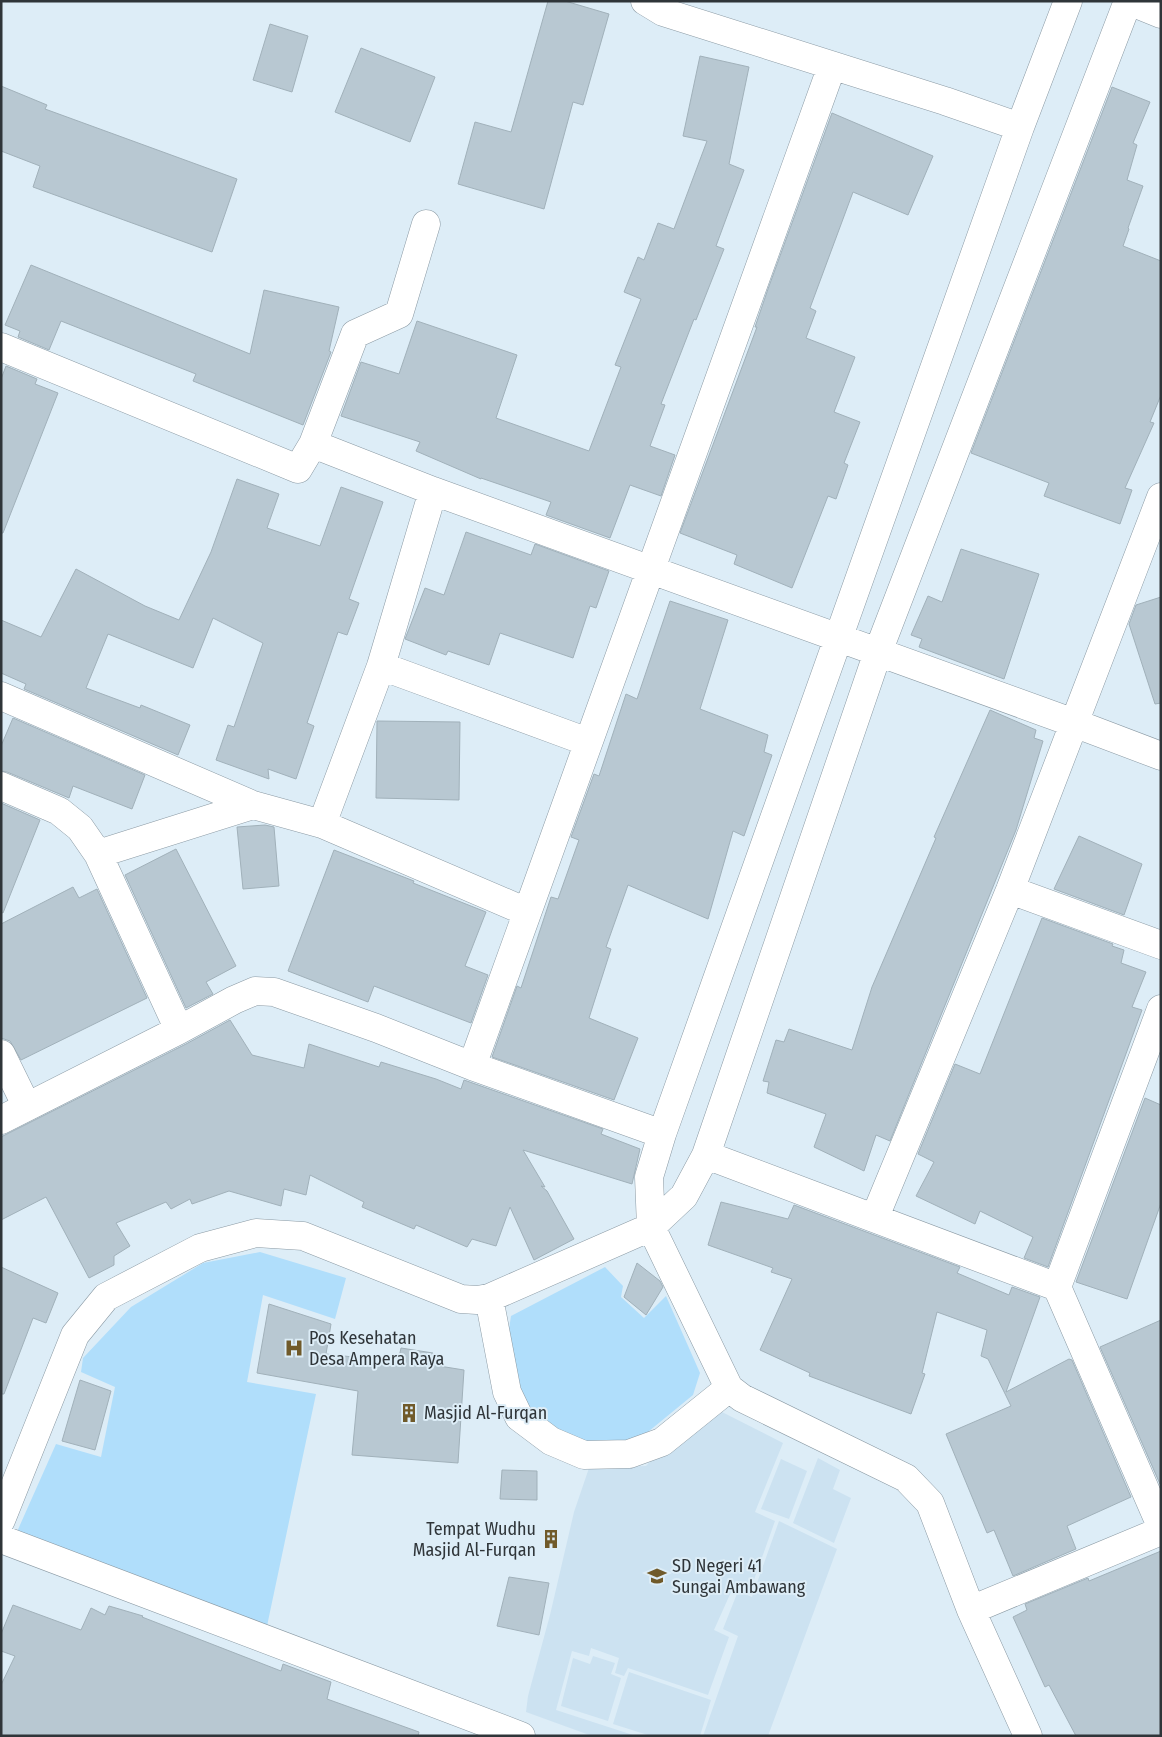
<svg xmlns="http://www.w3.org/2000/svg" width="1162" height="1737" font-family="'Fira Sans Condensed',sans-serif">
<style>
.built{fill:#cce2f1}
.green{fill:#b0defb}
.building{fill:#b8c8d2;stroke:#a1b1ba}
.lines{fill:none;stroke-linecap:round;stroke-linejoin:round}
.street-casing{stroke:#8b9aa4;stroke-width:29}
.secondary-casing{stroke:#8b9aa4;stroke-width:29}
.street{stroke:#fff;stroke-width:28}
.secondary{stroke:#fff;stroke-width:28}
.labels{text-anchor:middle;stroke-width:4;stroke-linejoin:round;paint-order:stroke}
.poi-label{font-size:18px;fill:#2f3539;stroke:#ddedf7;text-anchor:start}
</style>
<rect width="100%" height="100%" fill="#ddedf7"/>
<path class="built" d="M 720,1411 L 783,1443 L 755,1512 L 775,1521 L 750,1591 L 735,1583 L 714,1630 L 729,1637 L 708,1695 L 628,1668 L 624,1676 L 615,1673 L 619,1658 L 591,1648 L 589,1656 L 572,1651 L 556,1710 L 636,1736 L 592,1736 L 526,1712 L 528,1696 L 550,1615 L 574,1512 L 589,1468 L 646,1466 L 675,1436 Z
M 818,1458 L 840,1470 L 833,1489 L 851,1498 L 834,1543 L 793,1523 Z
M 781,1459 L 807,1471 L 789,1519 L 761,1509 Z
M 779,1521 L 837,1549 L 768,1736 L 703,1736 L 738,1636 L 723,1629 L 738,1591 L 752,1597 Z
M 593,1656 L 615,1663 L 611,1674 L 621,1678 L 608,1721 L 561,1706 L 573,1658 L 590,1664 Z
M 629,1672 L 711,1700 L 700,1736 L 651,1736 L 613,1724 Z"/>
<path class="green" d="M 260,1252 L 346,1278 L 335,1319 L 263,1295 L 247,1382 L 316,1394 L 267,1626 L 16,1534 L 56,1444 L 101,1457 L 115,1387 L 81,1372 L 83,1358 L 131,1307 L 203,1263 Z
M 605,1267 L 623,1286 L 621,1297 L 644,1318 L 666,1296 L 700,1373 L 693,1395 L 632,1445 L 570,1441 L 523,1407 L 506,1349 L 511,1316 Z"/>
<path class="building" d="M 548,1 L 565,1 L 609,14 L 583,105 L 573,102 L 544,209 L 458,184 L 475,122 L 511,132 Z
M 270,24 L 308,36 L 292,92 L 253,80 Z
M 361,48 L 435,77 L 410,142 L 335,112 Z
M 700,56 L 749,67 L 729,164 L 744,170 L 716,246 L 724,249 L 696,320 L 694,319 L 661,404 L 665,405 L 650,446 L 675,455 L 661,496 L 630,485 L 610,538 L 546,515 L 551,502 L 481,478 L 481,479 L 416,451 L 420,442 L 341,416 L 361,362 L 399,374 L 417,321 L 517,355 L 496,418 L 589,451 L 621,367 L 615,365 L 641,299 L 624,292 L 638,257 L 644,260 L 658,223 L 674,229 L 707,141 L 683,136 Z
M 1,86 L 47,105 L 45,109 L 237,179 L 212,252 L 33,187 L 40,166 L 1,151 Z
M 1112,87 L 1150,102 L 1133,143 L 1137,145 L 1127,180 L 1143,186 L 1128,228 L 1129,229 L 1123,246 L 1161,261 L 1161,395 L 1150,422 L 1154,423 L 1125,488 L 1132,490 L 1120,524 L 1044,496 L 1049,483 L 971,453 Z
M 832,113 L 933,156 L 908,215 L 853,192 L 810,308 L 816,311 L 806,338 L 855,357 L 834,412 L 860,422 L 844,463 L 848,465 L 836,499 L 828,496 L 792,588 L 734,564 L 737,555 L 680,533 L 757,327 L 755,327 L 768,289 Z
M 31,265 L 250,354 L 264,290 L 339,307 L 329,351 L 331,352 L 303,425 L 193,381 L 196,374 L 61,321 L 49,350 L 18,337 L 20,331 L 5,325 Z
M 6,366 L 37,379 L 35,384 L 58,393 L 3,533 L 1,533 L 1,379 Z
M 237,479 L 279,494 L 267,528 L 320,546 L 341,487 L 383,502 L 349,599 L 359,603 L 347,635 L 338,632 L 307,723 L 314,726 L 296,779 L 268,769 L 269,779 L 216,760 L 228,725 L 234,727 L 263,643 L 213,618 L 193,668 L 108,634 L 86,688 L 140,708 L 141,705 L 190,725 L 178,755 L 24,689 L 26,684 L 1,673 L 1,620 L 41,637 L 76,569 L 145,606 L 179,620 L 211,552 Z
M 466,532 L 531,555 L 535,544 L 609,571 L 596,608 L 590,606 L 573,658 L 500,633 L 489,665 L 448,651 L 446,655 L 405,639 L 425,588 L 444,595 Z
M 961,549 L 1039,574 L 1004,679 L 919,647 L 922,639 L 911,635 L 928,596 L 942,602 Z
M 1161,597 L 1161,703 L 1155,704 L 1129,624 L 1136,605 Z
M 670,601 L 728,620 L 700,709 L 768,735 L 764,752 L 772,755 L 744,836 L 733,831 L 708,919 L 628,885 L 606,947 L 611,949 L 589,1018 L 638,1038 L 614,1100 L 492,1057 L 517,986 L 521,988 L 551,897 L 558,899 L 579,840 L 571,837 L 594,774 L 599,776 L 626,694 L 637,699 Z
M 990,710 L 1036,730 L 1034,738 L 1043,741 L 1016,830 L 890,1141 L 876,1135 L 864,1171 L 814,1147 L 826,1114 L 767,1093 L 769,1082 L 763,1081 L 776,1040 L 784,1042 L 789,1029 L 852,1050 L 872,987 L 936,838 L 934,837 Z
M 13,718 L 145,775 L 132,809 L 73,786 L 69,798 L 7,772 L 1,771 L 1,746 Z
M 377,721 L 460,722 L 459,800 L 376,798 Z
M 1,803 L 40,820 L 3,913 L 1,912 Z
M 265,825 L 274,827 L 279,886 L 243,889 L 237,827 Z
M 1079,836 L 1142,864 L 1124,915 L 1054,889 Z
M 176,849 L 236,966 L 206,982 L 213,994 L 186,1008 L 125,875 Z
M 334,850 L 414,881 L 413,883 L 486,912 L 465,966 L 488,975 L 471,1023 L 374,986 L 368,1002 L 288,971 Z
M 73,887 L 79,898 L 97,889 L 147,998 L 21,1060 L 10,1041 L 1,1038 L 1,924 Z
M 1042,918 L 1113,944 L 1112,946 L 1124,950 L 1121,963 L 1146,972 L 1132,1007 L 1142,1010 L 1048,1267 L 1024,1258 L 1033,1237 L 980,1211 L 975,1224 L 916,1196 L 934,1162 L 918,1154 L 955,1064 L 980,1074 Z
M 230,1020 L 252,1055 L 304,1068 L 309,1044 L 379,1067 L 381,1062 L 436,1079 L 461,1089 L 464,1080 L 603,1129 L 601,1134 L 640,1149 L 632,1184 L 523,1150 L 545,1187 L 541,1186 L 547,1191 L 574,1239 L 534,1260 L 510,1207 L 496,1246 L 472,1239 L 467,1247 L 416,1225 L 414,1229 L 362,1207 L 364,1202 L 310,1175 L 306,1195 L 284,1189 L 281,1206 L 229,1191 L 192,1204 L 190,1199 L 171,1209 L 166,1202 L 116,1223 L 130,1246 L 114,1256 L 114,1265 L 89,1278 L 46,1197 L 1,1220 L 1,1137 L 186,1044 Z
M 1145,1098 L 1161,1105 L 1161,1203 L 1127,1299 L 1076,1282 Z
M 721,1202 L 788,1219 L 794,1205 L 960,1267 L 957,1273 L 1009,1295 L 1012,1287 L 1040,1297 L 1006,1392 L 1069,1359 L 1072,1360 L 1131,1497 L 1067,1526 L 1076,1549 L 1013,1576 L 994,1530 L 987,1533 L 946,1434 L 1011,1406 L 988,1359 L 981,1356 L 987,1330 L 937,1312 L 922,1373 L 925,1374 L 911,1414 L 809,1376 L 810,1373 L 760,1350 L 792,1279 L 771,1272 L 773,1268 L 708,1245 Z
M 637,1263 L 660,1281 L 663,1287 L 646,1315 L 624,1297 Z
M 1,1267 L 58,1293 L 46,1323 L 33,1318 L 4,1394 L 1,1394 Z
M 269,1304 L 331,1324 L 326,1354 L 398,1362 L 401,1348 L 433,1353 L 433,1365 L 464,1370 L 458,1463 L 352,1455 L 358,1391 L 257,1373 Z
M 1161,1320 L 1161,1484 L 1160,1484 L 1100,1347 Z
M 80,1380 L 111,1391 L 95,1450 L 62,1441 Z
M 502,1470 L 537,1471 L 537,1500 L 500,1499 Z
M 1161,1551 L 1161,1736 L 1076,1736 L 1049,1685 L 1045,1687 L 1013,1617 L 1027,1610 L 1025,1604 L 1088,1578 L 1089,1581 Z
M 509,1577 L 549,1583 L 539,1635 L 497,1626 Z
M 13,1605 L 81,1630 L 91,1608 L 105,1615 L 109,1606 L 143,1616 L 142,1617 L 281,1671 L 283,1664 L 331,1682 L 327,1699 L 419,1732 L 418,1736 L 1,1736 L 1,1685 L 15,1656 L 1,1651 L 1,1634 Z"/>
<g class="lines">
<g class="street-casing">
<path id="street" d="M 645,1 L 663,12 L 945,101 L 1020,127
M 426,224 L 399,314 L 355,334 L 313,444 L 433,491 L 1074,723 L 1161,756
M 1,347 L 298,469 L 313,444
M 381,666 L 588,742
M 1,696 L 253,805
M 1,786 L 59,811 L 80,828 L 98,854 L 179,1030
M 322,824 L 381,666 L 433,491
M 98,854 L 253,805 L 322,824 L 527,912
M 1010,890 L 1161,945
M 1,1054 L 27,1107
M 472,1066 L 832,66
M 1,1120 L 179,1030 L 234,1000 L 255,991 L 274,992 L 376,1028 L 472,1066 L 662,1134
M 706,1155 L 1057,1287 L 1161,1526
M 875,1217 L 1010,890 L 1161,497
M 651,1227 L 684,1196 L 706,1155 L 878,652 L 1128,1
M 651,1227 L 649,1177 L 662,1134 L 1020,127 L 1068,1
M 1057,1287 L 1161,1009
M 489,1298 L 507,1392 L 519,1417 L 551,1441 L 584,1455 L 629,1454 L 662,1442 L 729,1388
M 1,1520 L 75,1335 L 106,1297 L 200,1248 L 256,1233 L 303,1236 L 461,1299 L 477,1300 L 489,1298 L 651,1227 L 729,1388 L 742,1398 L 906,1478 L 930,1503 L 971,1610 L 1028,1736
M 1,1539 L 521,1736
M 971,1610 L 1161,1531"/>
</g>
<g class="secondary-casing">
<path id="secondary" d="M 1129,1 L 1161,14"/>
</g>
<use href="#street" class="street"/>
<use href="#secondary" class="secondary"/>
</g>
<defs>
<g id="hospital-bare" transform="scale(1.5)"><path d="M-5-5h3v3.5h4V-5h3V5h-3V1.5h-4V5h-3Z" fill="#705a2a" stroke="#ddedf7" stroke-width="2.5" paint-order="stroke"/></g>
<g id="building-bare" transform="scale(1.5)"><path d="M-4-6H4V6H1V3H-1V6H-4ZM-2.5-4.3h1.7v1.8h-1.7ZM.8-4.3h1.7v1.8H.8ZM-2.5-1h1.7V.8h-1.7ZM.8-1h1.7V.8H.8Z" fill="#705a2a" stroke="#ddedf7" stroke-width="2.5" paint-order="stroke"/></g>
<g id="school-bare" transform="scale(1.5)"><path d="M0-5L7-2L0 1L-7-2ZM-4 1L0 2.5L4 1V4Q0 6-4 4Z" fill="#705a2a" stroke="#ddedf7" stroke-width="2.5" paint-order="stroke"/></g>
</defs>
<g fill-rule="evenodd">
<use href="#hospital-bare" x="294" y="1348"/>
<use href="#building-bare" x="409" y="1413"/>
<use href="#building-bare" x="551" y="1539"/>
<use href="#school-bare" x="657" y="1576"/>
</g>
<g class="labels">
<g class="poi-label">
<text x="309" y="1344">Pos Kesehatan<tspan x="309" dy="21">Desa Ampera Raya</tspan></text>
<text x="424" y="1419">Masjid Al-Furqan</text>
<text x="536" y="1535" text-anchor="end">Tempat Wudhu<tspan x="536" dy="21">Masjid Al-Furqan</tspan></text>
<text x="672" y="1572">SD Negeri 41<tspan x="672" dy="21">Sungai Ambawang</tspan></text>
</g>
</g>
<rect width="1162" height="1737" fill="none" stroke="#2f3539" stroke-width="5"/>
</svg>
